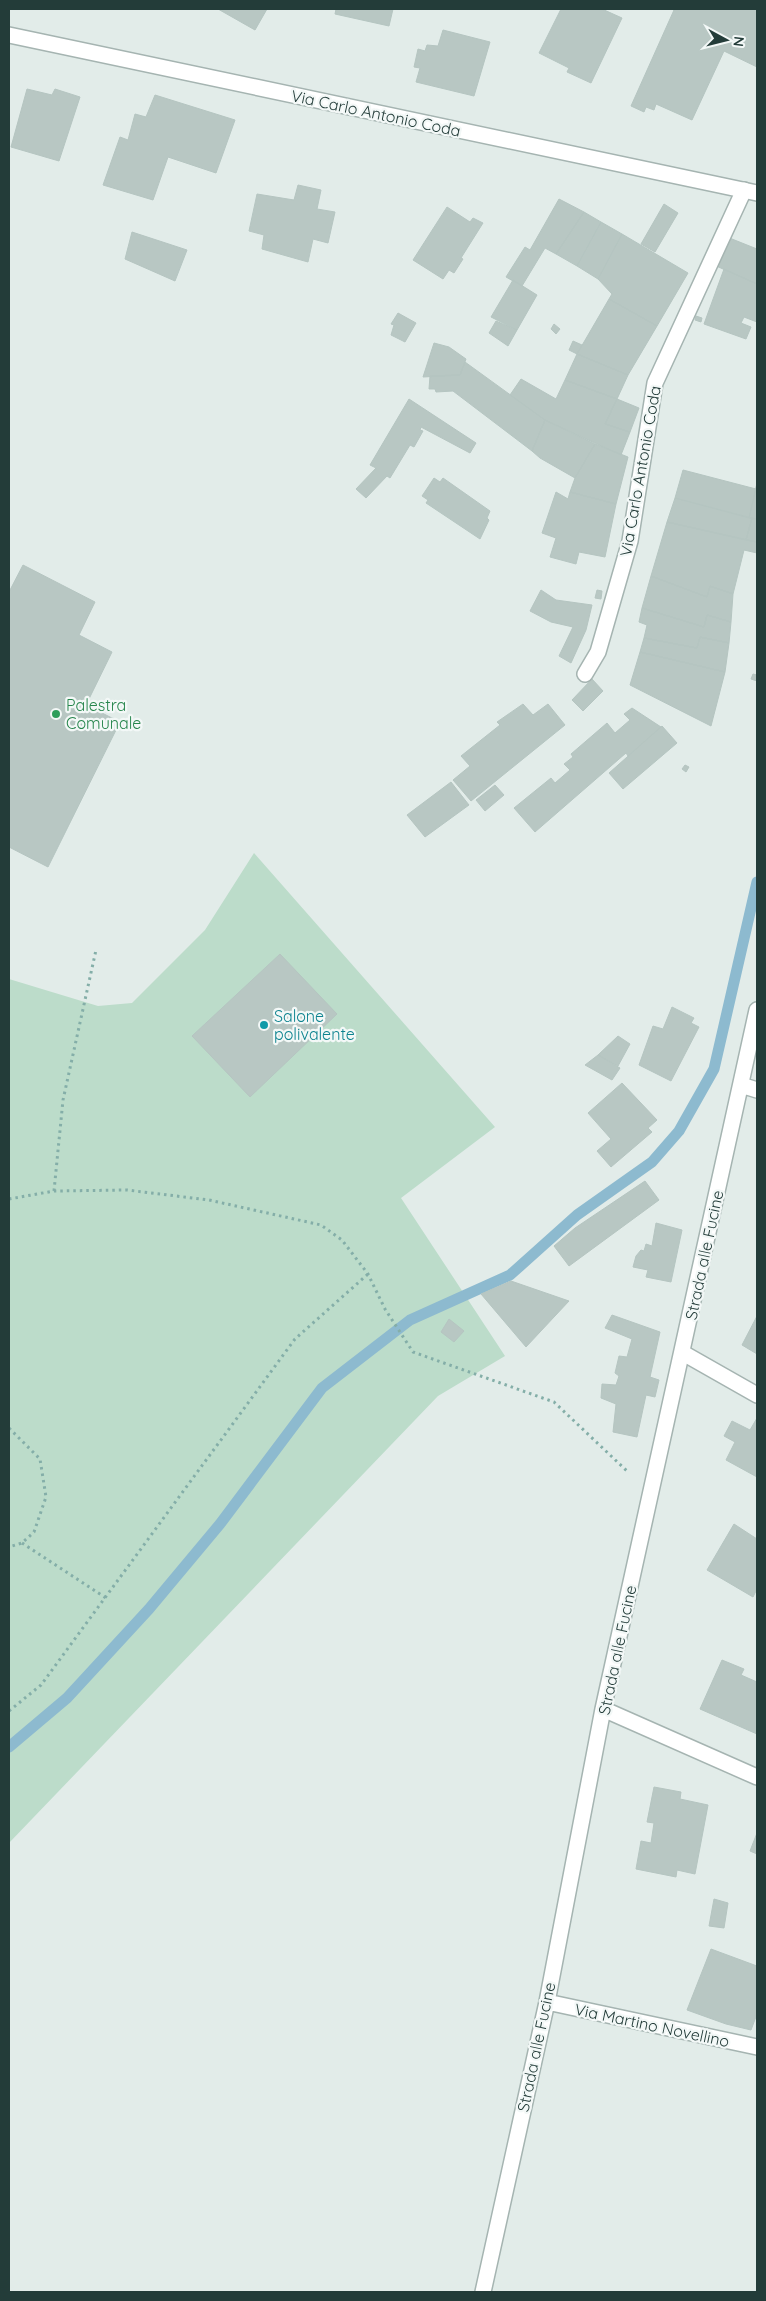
<svg xmlns="http://www.w3.org/2000/svg" width="766" height="2301" font-family="Quicksand,sans-serif">
<style>
.green{fill:#bcdcca}
.lines{fill:none;stroke-linecap:round;stroke-linejoin:round}
.stream{stroke:#8dbacf;stroke-width:11}
.building{fill:#b8c7c3;stroke:#b5c5c1}
.minor-casing{stroke:#a5b4b1;stroke-width:18}
.tertiary-casing{stroke:#a5b4b1;stroke-width:18}
.path{stroke:#84aea8;stroke-width:3;stroke-dasharray:2.5 4;stroke-linecap:butt}
.minor{stroke:#fff;stroke-width:15}
.tertiary{stroke:#fff;stroke-width:15}
.leisure-dot{fill:#2e9e5b;stroke:#f3f8f7;stroke-width:2}
.culture-dot{fill:#0f9aa8;stroke:#f3f8f7;stroke-width:2}
.labels{text-anchor:middle;stroke-width:4.5;stroke-linejoin:round;paint-order:stroke}
.street-label{font-size:16px;fill:#233c39;stroke:#f3f8f7}
.leisure-label{font-size:16px;fill:#27864d;stroke:#f3f8f7;text-anchor:start}
.culture-label{font-size:16px;fill:#0d838f;stroke:#f3f8f7;text-anchor:start}
</style>
<rect width="100%" height="100%" fill="#e2ece9"/>
<path class="green" d="M 254,853 L 495,1127 L 401,1198 L 505,1356 L 438,1396 L 9,1843 L 9,979 L 98,1006 L 132,1003 L 205,930 Z"/>
<g class="lines">
<path class="stream" d="M 9,1747 L 67,1698 L 149,1609 L 220,1524 L 322,1388 L 410,1320 L 510,1275 L 577,1215 L 652,1162 L 679,1131 L 714,1069 L 757,882"/>
</g>
<path class="building" d="M 218,9 L 267,9 L 255,30 Z
M 336,9 L 393,9 L 389,26 L 335,14 Z
M 561,9 L 602,9 L 622,18 L 591,83 L 567,72 L 569,68 L 539,53 Z
M 671,9 L 757,9 L 757,67 L 724,51 L 692,120 L 656,104 L 654,110 L 646,107 L 644,112 L 631,106 L 674,10 Z
M 443,30 L 490,42 L 474,96 L 416,82 L 420,68 L 414,67 L 418,49 L 425,51 L 427,45 L 438,46 Z
M 27,89 L 52,95 L 55,89 L 80,97 L 59,161 L 11,147 Z
M 155,95 L 235,120 L 216,173 L 168,157 L 153,200 L 103,185 L 120,137 L 128,140 L 135,114 L 146,117 Z
M 298,185 L 321,190 L 317,209 L 335,212 L 328,243 L 313,239 L 308,262 L 262,249 L 264,235 L 249,231 L 257,194 L 294,200 Z
M 559,199 L 584,212 L 556,254 L 545,248 L 522,286 L 506,277 L 525,247 L 530,250 Z
M 664,204 L 678,213 L 655,252 L 641,244 Z
M 447,207 L 470,222 L 473,218 L 483,223 L 461,258 L 463,259 L 454,273 L 449,270 L 443,279 L 413,260 Z
M 584,212 L 601,222 L 577,266 L 556,254 Z
M 601,222 L 622,234 L 598,279 L 577,266 Z
M 132,232 L 187,250 L 175,281 L 125,259 Z
M 622,234 L 688,273 L 657,326 L 609,299 L 612,294 L 598,279 Z
M 727,237 L 757,249 L 757,284 L 714,265 Z
M 724,269 L 757,284 L 757,322 L 744,317 L 741,323 L 751,327 L 746,339 L 704,324 Z
M 513,280 L 537,295 L 517,330 L 491,317 Z
M 609,299 L 657,326 L 628,375 L 577,354 Z
M 398,313 L 416,323 L 405,342 L 391,335 L 394,325 L 391,324 Z
M 696,316 L 702,318 L 701,322 L 695,320 Z
M 496,321 L 517,330 L 508,346 L 489,333 Z
M 554,324 L 560,329 L 556,334 L 551,329 Z
M 573,341 L 582,345 L 577,354 L 569,350 Z
M 434,343 L 449,347 L 466,359 L 460,375 L 423,377 Z
M 577,354 L 628,375 L 617,399 L 565,380 Z
M 465,362 L 545,420 L 532,451 L 453,391 L 436,392 L 435,389 L 429,389 L 430,376 L 460,375 Z
M 521,379 L 556,399 L 565,380 L 617,399 L 605,424 L 630,432 L 621,455 L 545,420 L 510,395 Z
M 409,399 L 476,443 L 470,453 L 421,427 L 420,430 L 423,431 L 414,447 L 410,445 L 390,478 L 387,476 L 366,498 L 356,489 L 376,468 L 370,465 Z
M 617,399 L 639,408 L 630,432 L 605,424 Z
M 545,420 L 595,444 L 575,478 L 540,458 L 532,451 Z
M 595,444 L 628,457 L 616,504 L 570,492 L 575,478 Z
M 683,470 L 756,489 L 749,518 L 675,498 Z
M 434,478 L 440,482 L 443,478 L 490,511 L 487,518 L 489,520 L 480,539 L 426,503 L 428,500 L 422,496 Z
M 757,483 L 757,519 L 749,518 Z
M 556,492 L 568,499 L 570,492 L 616,504 L 605,557 L 579,552 L 576,564 L 550,557 L 556,538 L 542,533 Z
M 675,498 L 752,518 L 746,540 L 667,522 Z
M 752,518 L 757,519 L 757,542 L 746,540 Z
M 667,522 L 757,542 L 757,553 L 744,550 L 733,594 L 710,586 L 707,597 L 651,576 Z
M 23,565 L 95,602 L 79,635 L 112,652 L 86,705 L 120,722 L 48,867 L 9,847 L 9,592 Z
M 651,576 L 707,597 L 710,586 L 733,594 L 731,622 L 707,615 L 704,627 L 642,608 Z
M 541,590 L 556,600 L 592,605 L 586,630 L 571,663 L 559,656 L 573,627 L 551,622 L 530,611 Z
M 597,590 L 602,591 L 601,599 L 595,598 Z
M 642,608 L 704,627 L 707,615 L 731,622 L 729,643 L 700,637 L 697,648 L 644,638 L 647,625 L 639,622 Z
M 700,637 L 729,643 L 725,672 L 640,652 L 644,638 L 697,648 Z
M 640,652 L 725,672 L 711,726 L 630,685 Z
M 753,674 L 757,675 L 757,681 L 751,679 Z
M 592,679 L 603,691 L 583,711 L 572,700 Z
M 523,704 L 533,715 L 548,704 L 565,725 L 471,801 L 453,780 L 470,766 L 461,756 L 500,725 L 497,722 Z
M 632,708 L 661,727 L 628,756 L 626,753 L 535,832 L 514,808 L 551,778 L 555,783 L 570,770 L 564,764 L 573,757 L 571,754 L 607,723 L 615,733 L 630,720 L 624,714 Z
M 662,726 L 677,743 L 623,789 L 609,773 Z
M 685,765 L 689,767 L 686,772 L 682,769 Z
M 451,782 L 469,805 L 425,837 L 407,815 Z
M 495,785 L 504,795 L 485,811 L 476,800 Z
M 280,954 L 337,1014 L 250,1097 L 192,1036 Z
M 672,1007 L 694,1018 L 691,1023 L 699,1027 L 671,1081 L 639,1065 L 653,1026 L 663,1029 Z
M 618,1036 L 630,1044 L 618,1066 L 598,1055 Z
M 598,1055 L 620,1068 L 612,1080 L 585,1065 Z
M 622,1083 L 657,1120 L 648,1128 L 652,1132 L 611,1167 L 597,1151 L 611,1139 L 588,1113 Z
M 645,1181 L 659,1200 L 569,1266 L 554,1246 L 575,1228 Z
M 656,1223 L 682,1230 L 671,1282 L 646,1277 L 648,1270 L 633,1267 L 636,1256 L 641,1250 L 644,1251 L 646,1244 L 652,1246 Z
M 511,1281 L 569,1301 L 526,1347 L 481,1294 Z
M 612,1315 L 660,1332 L 650,1377 L 659,1380 L 655,1397 L 646,1395 L 637,1437 L 613,1432 L 616,1404 L 601,1398 L 602,1384 L 616,1385 L 619,1376 L 615,1373 L 619,1356 L 627,1357 L 632,1339 L 605,1328 Z
M 757,1316 L 757,1354 L 742,1345 Z
M 449,1319 L 464,1331 L 454,1342 L 441,1332 Z
M 757,1418 L 757,1477 L 726,1460 L 735,1442 L 724,1436 L 732,1421 L 750,1430 Z
M 734,1524 L 757,1539 L 757,1589 L 753,1597 L 707,1570 Z
M 722,1660 L 744,1669 L 741,1675 L 757,1682 L 757,1734 L 700,1709 Z
M 654,1787 L 681,1792 L 680,1799 L 708,1805 L 695,1874 L 677,1870 L 676,1877 L 636,1869 L 641,1841 L 651,1843 L 654,1823 L 647,1822 Z
M 757,1833 L 757,1854 L 750,1851 Z
M 714,1899 L 728,1903 L 724,1928 L 709,1926 Z
M 711,1949 L 757,1966 L 757,2014 L 751,2030 L 726,2024 L 687,2010 Z"/>
<g class="lines">
<g class="minor-casing">
<path id="minor" d="M 585,674 L 598,652 L 630,541 L 655,383 L 744,190
M 741,1085 L 757,1090
M 683,1353 L 757,1395
M 603,1709 L 757,1777
M 547,2002 L 757,2047
M 483,2292 L 547,2002 L 603,1709 L 757,1010"/>
</g>
<g class="tertiary-casing">
<path id="tertiary" d="M 9,35 L 757,193"/>
</g>
<path class="path" d="M 54,1191 L 63,1100 L 96,950
M 9,1199 L 54,1191 L 127,1190 L 209,1200 L 321,1225 L 342,1240 L 368,1274 L 385,1309 L 413,1352 L 554,1402 L 628,1472
M 9,1428 L 40,1459 L 46,1497 L 34,1532 L 22,1543 L 9,1547
M 22,1543 L 106,1598
M 9,1711 L 41,1685 L 295,1339 L 368,1274"/>
<use href="#minor" class="minor"/>
<use href="#tertiary" class="tertiary"/>
</g>
<circle class="leisure-dot" cx="56" cy="714" r="5"/>
<circle class="culture-dot" cx="264" cy="1025" r="5"/>
<g class="labels">
<g class="street-label">
<text transform="translate(376 113) rotate(12)" y="6">Via Carlo Antonio Coda</text>
<text transform="translate(640 471) rotate(-80)" y="6">Via Carlo Antonio Coda</text>
<text transform="translate(704 1255) rotate(-78)" y="6">Strada alle Fucine</text>
<text transform="translate(617 1650) rotate(-78)" y="6">Strada alle Fucine</text>
<text transform="translate(652 2025) rotate(12)" y="6">Via Martino Novellino</text>
<text transform="translate(536 2047) rotate(-78)" y="6">Strada alle Fucine</text>
</g>
<g class="leisure-label">
<text x="66" y="711">Palestra<tspan x="66" dy="18">Comunale</tspan></text>
</g>
<g class="culture-label">
<text x="274" y="1022">Salone<tspan x="274" dy="18">polivalente</tspan></text>
</g>
</g>
<rect width="766" height="2301" fill="none" stroke="#233c39" stroke-width="20"/>
<g transform="translate(726 40) rotate(97)" stroke="#f3f8f7" stroke-width="4" paint-order="stroke">
<path d="M0-4L9 19L0 12L-9 19Z" fill="#233c39"/>
<text y="-8" font-size="14" font-weight="bold" text-anchor="middle" fill="#233c39">N</text>
</g>
</svg>
